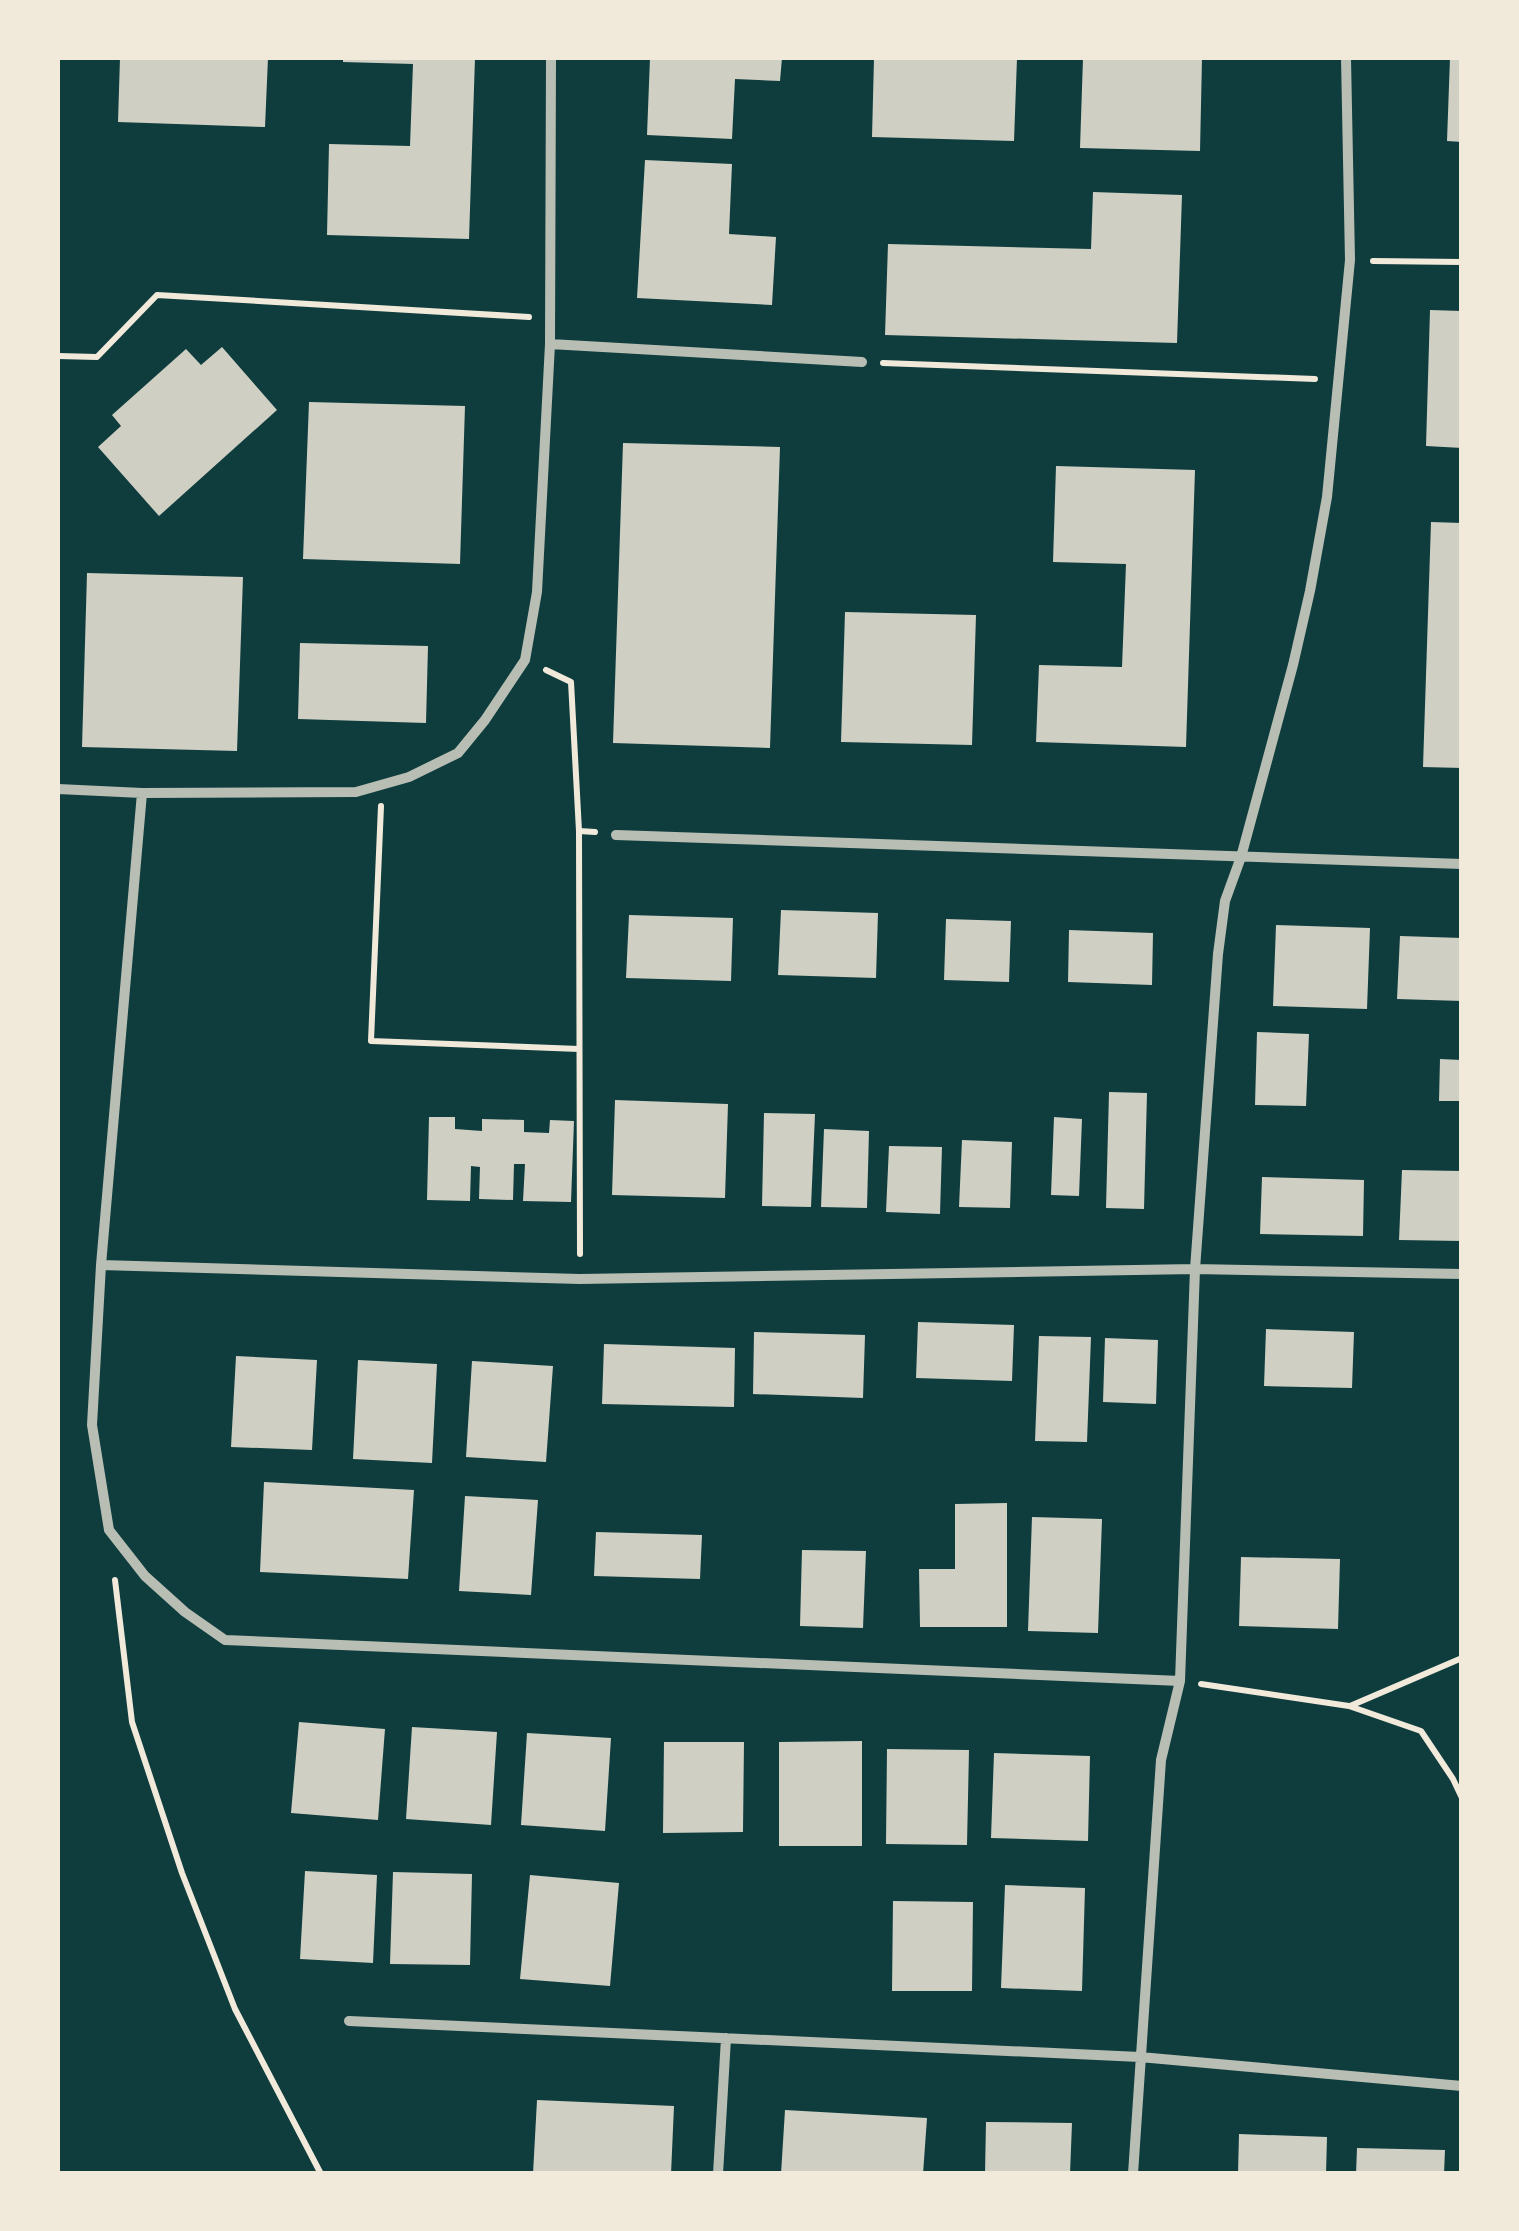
<svg xmlns="http://www.w3.org/2000/svg" width="1519" height="2231" font-family="'Fira Sans',sans-serif">
<style>
.building{fill:#cfcfc3}
.lines{fill:none;stroke-linecap:round;stroke-linejoin:round}
.path{stroke:#f1e9da;stroke-width:6}
.minor{stroke:#b8beb3;stroke-width:10}
</style>
<rect width="100%" height="100%" fill="#0f3d3e"/>
<path class="building" d="M 120,58 L 268,58 L 265,127 L 118,122 Z
M 343,58 L 475,58 L 469,239 L 327,235 L 329,144 L 410,146 L 413,64 L 343,62 Z
M 650,58 L 782,58 L 780,81 L 735,79 L 732,139 L 647,135 Z
M 874,58 L 1017,58 L 1014,141 L 872,137 Z
M 1083,58 L 1202,58 L 1200,151 L 1080,148 Z
M 1450,58 L 1462,58 L 1462,142 L 1447,141 Z
M 645,160 L 732,164 L 729,234 L 776,237 L 772,305 L 637,298 Z
M 1093,192 L 1182,195 L 1177,343 L 885,335 L 888,244 L 1091,249 Z
M 1430,310 L 1462,311 L 1462,448 L 1426,446 Z
M 222,347 L 277,410 L 159,516 L 98,447 L 121,426 L 112,415 L 186,349 L 201,365 Z
M 309,402 L 465,406 L 460,564 L 303,559 Z
M 623,443 L 780,447 L 770,748 L 613,743 Z
M 1056,466 L 1195,470 L 1186,747 L 1036,742 L 1039,665 L 1122,667 L 1126,564 L 1053,562 Z
M 1431,522 L 1462,523 L 1462,768 L 1423,767 Z
M 87,573 L 243,577 L 237,751 L 82,747 Z
M 845,612 L 976,615 L 972,745 L 841,742 Z
M 300,643 L 428,646 L 426,723 L 298,719 Z
M 781,910 L 878,913 L 876,978 L 778,975 Z
M 629,915 L 733,918 L 731,981 L 626,978 Z
M 946,919 L 1011,921 L 1009,982 L 944,980 Z
M 1276,925 L 1370,928 L 1367,1009 L 1273,1006 Z
M 1069,930 L 1153,933 L 1152,985 L 1068,982 Z
M 1400,936 L 1462,938 L 1462,1001 L 1397,999 Z
M 1257,1032 L 1309,1034 L 1306,1106 L 1255,1105 Z
M 1440,1059 L 1462,1060 L 1462,1101 L 1439,1101 Z
M 1109,1092 L 1147,1093 L 1144,1209 L 1106,1208 Z
M 615,1100 L 728,1104 L 725,1198 L 612,1195 Z
M 764,1113 L 815,1114 L 811,1207 L 762,1206 Z
M 429,1117 L 455,1117 L 455,1129 L 482,1131 L 482,1119 L 524,1120 L 524,1132 L 549,1133 L 550,1120 L 574,1121 L 571,1202 L 523,1201 L 525,1164 L 514,1164 L 513,1200 L 479,1199 L 480,1167 L 471,1166 L 470,1201 L 427,1200 Z
M 1054,1117 L 1082,1119 L 1079,1196 L 1051,1195 Z
M 824,1129 L 869,1131 L 867,1208 L 821,1207 Z
M 962,1140 L 1012,1142 L 1010,1208 L 959,1207 Z
M 889,1146 L 942,1147 L 940,1214 L 886,1212 Z
M 1402,1170 L 1462,1171 L 1462,1241 L 1399,1240 Z
M 1262,1177 L 1364,1180 L 1363,1236 L 1260,1234 Z
M 918,1322 L 1014,1325 L 1012,1381 L 916,1378 Z
M 1266,1329 L 1354,1332 L 1352,1388 L 1264,1386 Z
M 754,1332 L 865,1335 L 863,1398 L 753,1394 Z
M 1039,1336 L 1091,1337 L 1087,1442 L 1035,1441 Z
M 1105,1338 L 1158,1340 L 1156,1404 L 1103,1402 Z
M 604,1344 L 735,1348 L 734,1407 L 602,1404 Z
M 236,1356 L 317,1360 L 312,1450 L 231,1447 Z
M 358,1360 L 437,1364 L 432,1463 L 353,1459 Z
M 472,1361 L 553,1366 L 546,1462 L 466,1457 Z
M 264,1482 L 414,1490 L 408,1579 L 260,1572 Z
M 465,1496 L 538,1500 L 531,1595 L 459,1591 Z
M 1007,1503 L 1007,1627 L 920,1627 L 919,1569 L 955,1569 L 955,1504 Z
M 1032,1517 L 1102,1519 L 1098,1633 L 1028,1631 Z
M 596,1532 L 702,1535 L 700,1579 L 594,1576 Z
M 802,1550 L 866,1551 L 863,1628 L 800,1626 Z
M 1241,1557 L 1340,1559 L 1338,1629 L 1239,1626 Z
M 299,1722 L 385,1729 L 378,1820 L 291,1813 Z
M 412,1727 L 497,1732 L 491,1825 L 406,1819 Z
M 527,1733 L 611,1738 L 605,1831 L 521,1825 Z
M 862,1741 L 862,1846 L 779,1846 L 779,1742 Z
M 664,1742 L 744,1742 L 743,1832 L 663,1833 Z
M 887,1749 L 969,1750 L 967,1845 L 886,1844 Z
M 994,1753 L 1090,1756 L 1088,1841 L 991,1838 Z
M 305,1871 L 377,1875 L 373,1963 L 300,1959 Z
M 393,1872 L 472,1874 L 470,1965 L 390,1964 Z
M 530,1875 L 619,1883 L 610,1986 L 520,1979 Z
M 1005,1885 L 1085,1888 L 1082,1991 L 1001,1988 Z
M 893,1901 L 973,1902 L 972,1991 L 892,1991 Z
M 537,2100 L 674,2106 L 671,2174 L 533,2174 Z
M 785,2110 L 927,2118 L 923,2174 L 781,2174 Z
M 986,2122 L 1072,2123 L 1070,2174 L 985,2174 Z
M 1239,2134 L 1327,2137 L 1326,2174 L 1238,2174 Z
M 1357,2148 L 1445,2150 L 1444,2174 L 1356,2174 Z"/>
<g class="lines">
<path class="path" d="M 1373,261 L 1462,262
M 58,356 L 97,357 L 157,295 L 529,317
M 883,363 L 1315,379
M 546,670 L 571,682 L 579,831 L 595,832
M 381,806 L 371,1041 L 579,1049
M 579,831 L 580,1254
M 115,1580 L 132,1722 L 182,1873 L 235,2009 L 321,2174
M 1201,1684 L 1349,1706 L 1421,1731 L 1453,1779 L 1462,1798
M 1350,1706 L 1462,1658"/>
<path class="minor" d="M 550,344 L 862,362
M 58,789 L 142,793 L 356,792 L 409,777 L 458,753 L 485,720 L 525,660 L 537,592 L 550,344 L 551,58
M 142,793 L 101,1265 L 92,1425 L 109,1530 L 145,1576 L 185,1612 L 225,1640 L 1180,1681
M 616,835 L 1462,864
M 101,1265 L 580,1279 L 1195,1269 L 1462,1274
M 349,2021 L 1140,2057 L 1462,2086
M 718,2174 L 726,2038
M 1133,2174 L 1161,1760 L 1180,1681 L 1195,1269 L 1218,954 L 1225,901 L 1241,857 L 1293,665 L 1310,591 L 1327,497 L 1350,260 L 1346,58"/>
</g>
<rect width="1519" height="2231" fill="none" stroke="#f1e9da" stroke-width="120"/>
</svg>
